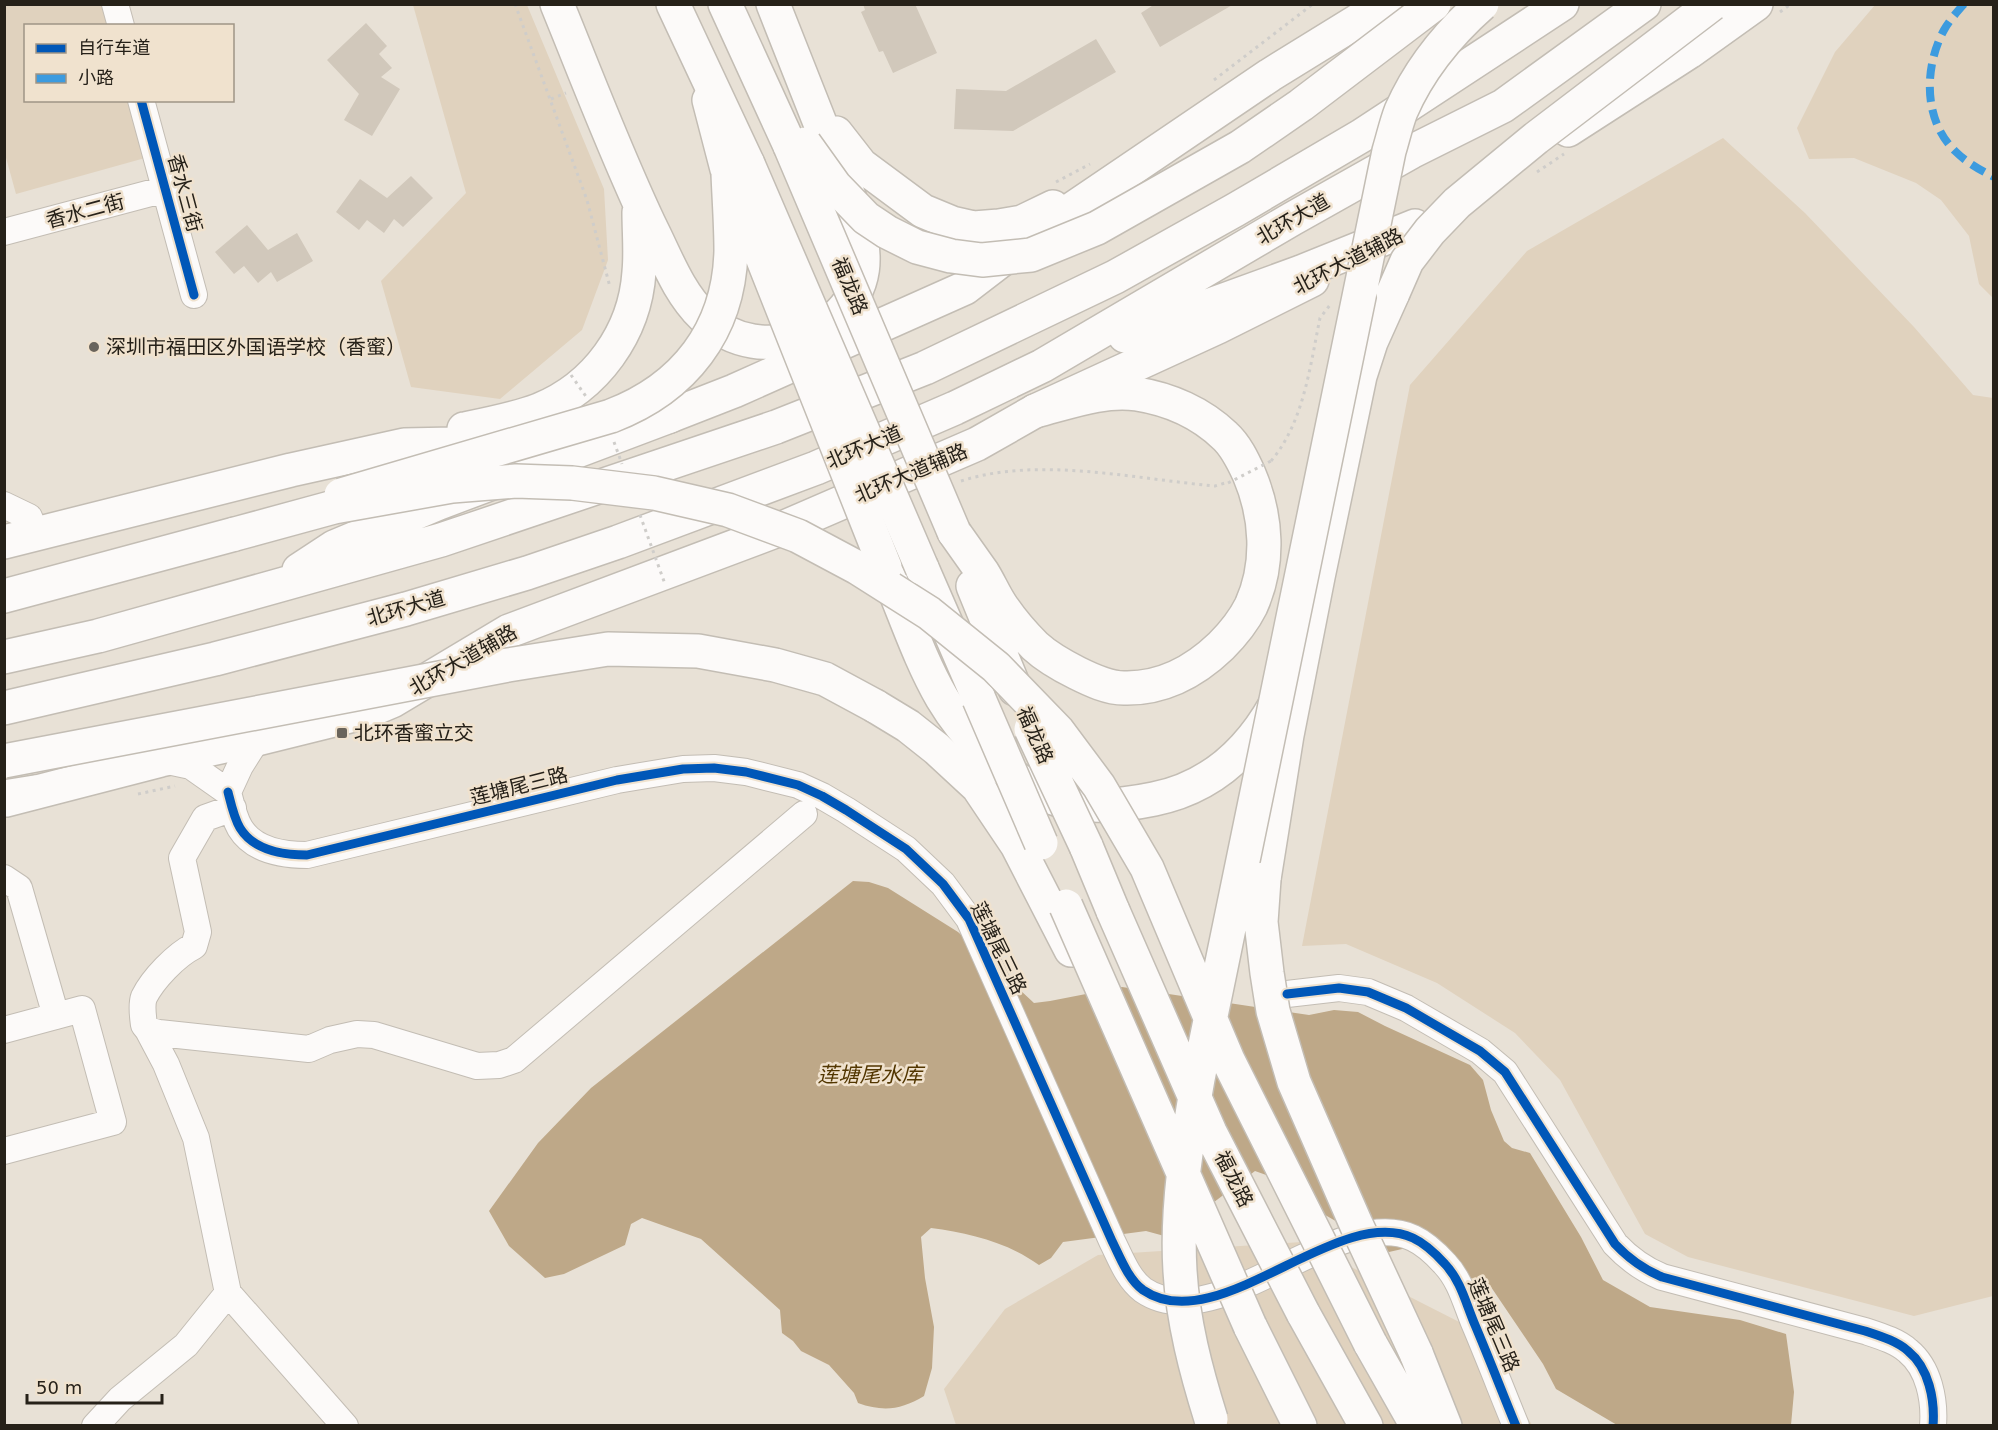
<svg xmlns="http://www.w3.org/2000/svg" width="1998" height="1430" font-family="'DejaVu Sans','Noto Sans SC',sans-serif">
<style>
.green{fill:#e0d2be}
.water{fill:#bea888}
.building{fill:#d1c8bb}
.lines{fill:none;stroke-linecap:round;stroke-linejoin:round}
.minor-casing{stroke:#c3bdb4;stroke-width:28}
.major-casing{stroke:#c3bdb4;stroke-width:36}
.highway-casing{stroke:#c3bdb4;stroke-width:36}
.path{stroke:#cfcdca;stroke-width:3;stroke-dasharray:3 4.5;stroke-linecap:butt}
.minor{stroke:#fcfaf9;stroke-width:26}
.major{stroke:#fcfaf9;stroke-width:33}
.highway{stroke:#fcfaf9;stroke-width:33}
.major-bridge-casing{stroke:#c3bdb4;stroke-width:36;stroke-linecap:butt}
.highway-bridge-casing{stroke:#c3bdb4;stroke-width:36;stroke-linecap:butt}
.path-bridge{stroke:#cfcdca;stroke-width:3;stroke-dasharray:3 4.5;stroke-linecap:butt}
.major-bridge{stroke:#fcfaf9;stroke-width:33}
.highway-bridge{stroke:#fcfaf9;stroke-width:33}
.quiet{stroke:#3c9bdf;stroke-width:8;stroke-dasharray:15 8;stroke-linecap:butt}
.cycleway-casing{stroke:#f0e2ce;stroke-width:13}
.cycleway{stroke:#0057b8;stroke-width:9}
.poi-dot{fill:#6a645b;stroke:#f0e2ce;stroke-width:2}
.labels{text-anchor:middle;stroke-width:5;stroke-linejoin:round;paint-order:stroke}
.street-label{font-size:20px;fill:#262119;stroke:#f0e2ce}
.poi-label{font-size:20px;fill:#262119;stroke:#f0e2ce;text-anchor:start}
.water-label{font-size:21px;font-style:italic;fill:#523600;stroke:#f0e2ce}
</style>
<rect width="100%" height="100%" fill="#e8e1d6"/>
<path class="green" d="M 4,5 L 101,5 L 107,25 L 26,26 L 26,100 L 128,101 L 145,158 L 16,194 L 5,154 Z
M 413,5 L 527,5 L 604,189 L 608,260 L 582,330 L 500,399 L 411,387 L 381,281 L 466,193 Z
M 1875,5 L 1993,5 L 1993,298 L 1979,284 L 1969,236 L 1941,200 L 1916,183 L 1854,158 L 1809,159 L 1797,128 L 1835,52 Z
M 1723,138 L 1805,213 L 1914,327 L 1973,395 L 1993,398 L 1993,1296 L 1914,1316 L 1688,1257 L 1645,1234 L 1560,1080 L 1515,1033 L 1437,983 L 1346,944 L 1302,946 L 1410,385 L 1527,251 Z
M 1302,1242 L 1475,1330 L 1532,1425 L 956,1425 L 944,1389 L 1005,1309 L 1098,1255 Z"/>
<path class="water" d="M 853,881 L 869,882 L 888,888 L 958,932 L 1034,1003 L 1050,1001 L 1122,987 L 1309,1015 L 1334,1010 L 1358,1012 L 1385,1026 L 1470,1065 L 1483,1080 L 1491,1110 L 1504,1141 L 1512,1148 L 1530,1153 L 1581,1237 L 1603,1280 L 1650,1307 L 1740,1320 L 1786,1334 L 1794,1392 L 1791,1425 L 1617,1425 L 1556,1389 L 1543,1364 L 1491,1287 L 1446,1267 L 1424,1244 L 1389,1252 L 1289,1194 L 1269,1176 L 1255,1171 L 1168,1237 L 1146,1231 L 1063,1242 L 1051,1258 L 1039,1265 C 1007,1242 969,1233 931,1228 L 921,1237 L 925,1278 L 934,1327 L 932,1368 L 924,1396 C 901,1410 883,1412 858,1403 L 854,1393 L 829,1365 L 801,1351 L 793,1341 L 782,1333 L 780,1310 L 701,1239 L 642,1218 L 631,1224 L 625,1245 L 564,1274 L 545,1278 L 509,1246 L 489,1211 L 538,1143 L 591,1088 Z"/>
<path class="building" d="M 863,4 L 915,4 L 937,53 L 893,73 L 883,51 L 879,52 L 861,12 L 865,10 Z
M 1155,4 L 1234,4 L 1160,47 L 1141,13 Z
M 366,23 L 387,46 L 379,54 L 392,68 L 381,77 L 400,89 L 372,136 L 344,120 L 359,94 L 327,60 Z
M 1096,39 L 1116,72 L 1013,131 L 954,129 L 956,89 L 1006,91 Z
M 411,176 L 433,198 L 403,227 L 394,219 L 384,233 L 367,220 L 359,230 L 336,212 L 360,179 L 387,198 Z
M 247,225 L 268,250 L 297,233 L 313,261 L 277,282 L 271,272 L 258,283 L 244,266 L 234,274 L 215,252 Z"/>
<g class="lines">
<g class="minor-casing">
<path id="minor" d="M 115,4 L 121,26
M 141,100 L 194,295
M 4,232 L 166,189
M 4,505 L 29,517 L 36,534
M 163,760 L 191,766 L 228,792
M 228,792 C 231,804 234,818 240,828 C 254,851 283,855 307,855 L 617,780 L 683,769 L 714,768 L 746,772 L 798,785 L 822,796 L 846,810 L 906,849 L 943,884 L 969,919 L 1112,1241 C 1120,1257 1128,1279 1143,1290 C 1217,1341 1337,1203 1413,1238 C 1426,1244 1436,1254 1445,1264 C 1461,1281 1466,1304 1475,1325 C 1489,1358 1502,1392 1516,1426
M 228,792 L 240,766 L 257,739
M 233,808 L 205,818 L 182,858 L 198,932 L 194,946 C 176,955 153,979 144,997 C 141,1005 143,1017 144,1025 L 148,1030 L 159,1033 L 309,1049 L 330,1040 L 357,1034 L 374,1035 L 477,1066 L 499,1065 L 514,1060 L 804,814
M 4,878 L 19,888 L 56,1016
M 1287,994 L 1339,988 L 1368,992 L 1406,1008 L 1480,1051 L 1505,1072 L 1615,1244 C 1629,1259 1643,1269 1662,1277 L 1865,1331 C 1880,1336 1897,1341 1908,1351 C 1929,1368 1935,1400 1933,1426
M 4,1030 L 82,1009 L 113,1122 L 4,1151
M 228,1293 L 345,1426
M 95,1426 L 120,1399 L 186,1345 L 228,1293 L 196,1138 L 166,1064 L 148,1030"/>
</g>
<g class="major-casing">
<path id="major" d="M 557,4 C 588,80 617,157 652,230 C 667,260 679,293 703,316 C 733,344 771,349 808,334 C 817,330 828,324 835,318 C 869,287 867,255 856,214 L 773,4
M 709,100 L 728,173
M 1568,130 L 1689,52 L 1756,4
M 836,133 L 861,165 L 923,211 L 952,223 L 974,228 L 999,226 L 1022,222 L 1053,207
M 643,423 L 670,416 L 734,391 L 965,288 L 1034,235 L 1270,75 L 1385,4
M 464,429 C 489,424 515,419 539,410 C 596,387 635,333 639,272 C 641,253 639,232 639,212
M 4,542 L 291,470 L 404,445 L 504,443
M 889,577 C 906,617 920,660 942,698 C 967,740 1012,785 1059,800 C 1088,809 1125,805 1154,799 C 1209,788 1248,753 1275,705
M 6,800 L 161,760 L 257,739 L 366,712 L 392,701 L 509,631 L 778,530 L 977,444 L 1035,411 L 1218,327 L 1312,280"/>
</g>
<g class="highway-casing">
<path id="highway" d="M 673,4 L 748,164
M 725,4 L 790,146
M 1125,336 L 1301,272 L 1415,226
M 954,532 C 964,546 973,559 983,573 C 990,584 995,597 1003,608 C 1012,621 1024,635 1035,646 C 1047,657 1063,666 1077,673 C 1091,680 1108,688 1124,688 C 1162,689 1195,671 1221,646 C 1232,635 1244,620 1251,606 C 1270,564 1267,516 1249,474 C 1243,461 1236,446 1225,436 C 1201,413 1169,399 1137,394 C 1103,389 1067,403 1035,411
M 922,568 L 979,699
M 299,570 L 334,547 L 439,503 L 670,416
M 973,586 L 1015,689
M 4,596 L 235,534
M 4,657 L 98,636 L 441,540 L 776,427 L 925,368 L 1115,277 L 1235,210 L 1361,136 L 1562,4
M 875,706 L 908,726 L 937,749 L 978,787 L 1017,845 L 1071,950
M 4,708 L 215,659 L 406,609 L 527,573 L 618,542 L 816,468 L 955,408 L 1042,366 L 1292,219 L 1411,152 L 1503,106 L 1644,4
M 4,797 L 35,792
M 1086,846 L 1113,911
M 1264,879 L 1287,735 L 1318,577 L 1360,376 L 1371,342 L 1393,293
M 1303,1313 L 1366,1426
M 1250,1326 L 1300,1426
M 1370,1343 L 1417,1426
M 1416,1353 L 1445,1426"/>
</g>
<path class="path" d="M 515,4 L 587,200 L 610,287
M 1780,12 L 1791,4
M 1214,80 L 1313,4
M 551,99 L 566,93
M 1537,172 L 1564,154
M 1056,182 L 1090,164
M 1271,461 C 1304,422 1310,366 1320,318 L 1330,305
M 961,481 C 1038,456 1135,479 1215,486 L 1225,483
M 138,794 L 175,786"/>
<use href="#minor" class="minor"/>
<use href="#major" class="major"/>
<use href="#highway" class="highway"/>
<g class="major-bridge-casing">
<path id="major-bridge" d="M 805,144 L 835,186 L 866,218 L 887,232 L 917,247 L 951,256 L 982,260 L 1031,255 L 1097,228 L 1240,147 L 1301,105 L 1434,4
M 737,194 L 885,567
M 341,495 L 611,416 C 684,388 729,331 731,251 C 731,225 729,199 728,173"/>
</g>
<g class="highway-bridge-casing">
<path id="highway-bridge" d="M 790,146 L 954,532
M 748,164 L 922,568
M 1393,293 L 1407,261 L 1430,231 L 1457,203 L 1536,138 L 1712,4
M 235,534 L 334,507 L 452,486 L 516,481 L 572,483 L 654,493 L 728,510 L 798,536 L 858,568 L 929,613 L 996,667 L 1058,731 L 1099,786 L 1147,868 L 1228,1060 L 1370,1343
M 979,699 L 1041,843
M 1031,729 L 1086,846
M 4,761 L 508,665 L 608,649 L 698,651 L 775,665 L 825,679 L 875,706
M 1264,879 L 1261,922 L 1267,973 L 1273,1011 L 1294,1082 L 1356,1224 L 1416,1353
M 1066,906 L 1250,1326
M 1113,911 L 1210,1132 L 1303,1313
M 1211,1419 C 1196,1371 1183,1322 1180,1271 C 1176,1207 1187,1142 1198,1079 L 1389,151 C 1393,138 1396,124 1401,111 C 1419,70 1448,34 1482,4"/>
</g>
<path class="path-bridge" d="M 571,375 L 587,398
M 614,442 L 622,464
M 1228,483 L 1271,461
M 640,515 L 665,584"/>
<use href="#major-bridge" class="major-bridge"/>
<use href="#highway-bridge" class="highway-bridge"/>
<path class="quiet" d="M 1964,4 C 1957,12 1949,21 1944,30 C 1924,67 1923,120 1955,151 C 1966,162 1980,170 1994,177"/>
<g class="cycleway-casing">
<path id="cycleway" d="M 141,100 L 194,295
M 228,792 C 231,804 234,818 240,828 C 254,851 283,855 307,855 L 617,780 L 683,769 L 714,768 L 746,772 L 798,785 L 822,796 L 846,810 L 906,849 L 943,884 L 969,919 L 1112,1241 C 1120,1257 1128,1279 1143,1290 C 1217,1341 1337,1203 1413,1238 C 1426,1244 1436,1254 1445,1264 C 1461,1281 1466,1304 1475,1325 C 1489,1358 1502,1392 1516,1426
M 1287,994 L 1339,988 L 1368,992 L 1406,1008 L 1480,1051 L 1505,1072 L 1615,1244 C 1629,1259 1643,1269 1662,1277 L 1865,1331 C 1880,1336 1897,1341 1908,1351 C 1929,1368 1935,1400 1933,1426"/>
</g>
<use href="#cycleway" class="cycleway"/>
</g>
<g class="poi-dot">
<circle cx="94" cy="347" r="6"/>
<rect x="336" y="727" width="12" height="12" rx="3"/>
</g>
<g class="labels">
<g class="street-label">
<text transform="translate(185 193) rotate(75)" y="7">香水三街</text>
<text transform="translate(85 211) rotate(-15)" y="7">香水二街</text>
<text transform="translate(1293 219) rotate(-30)" y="7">北环大道</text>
<text transform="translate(1348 261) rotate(-27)" y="7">北环大道辅路</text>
<text transform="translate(850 286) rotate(67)" y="7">福龙路</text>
<text transform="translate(864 447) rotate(-23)" y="7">北环大道</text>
<text transform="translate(911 473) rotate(-23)" y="7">北环大道辅路</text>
<text transform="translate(406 608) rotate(-16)" y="7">北环大道</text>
<text transform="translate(463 660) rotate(-30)" y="7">北环大道辅路</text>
<text transform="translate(1035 735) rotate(66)" y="7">福龙路</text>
<text transform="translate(519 786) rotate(-14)" y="7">莲塘尾三路</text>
<text transform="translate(999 948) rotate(64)" y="7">莲塘尾三路</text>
<text transform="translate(1234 1179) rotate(63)" y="7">福龙路</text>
<text transform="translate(1494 1325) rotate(67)" y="7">莲塘尾三路</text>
</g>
<g class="poi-label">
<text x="106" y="354">深圳市福田区外国语学校（香蜜）</text>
<text x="354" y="740">北环香蜜立交</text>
</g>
<g class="water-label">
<text x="870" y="1082">莲塘尾水库</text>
</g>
</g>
<rect width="1998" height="1430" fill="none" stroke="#262119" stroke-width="12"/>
<rect x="24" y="24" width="210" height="78" fill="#f0e2ce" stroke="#9f9586" stroke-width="1.5"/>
<rect x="36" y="44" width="30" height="9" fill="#0057b8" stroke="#9f9586" stroke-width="1.5"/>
<text x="78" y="54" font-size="18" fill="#262119">自行车道</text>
<rect x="36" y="74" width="30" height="9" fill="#3c9bdf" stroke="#9f9586" stroke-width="1.5"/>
<text x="78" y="84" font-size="18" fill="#262119">小路</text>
<path d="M27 1394v9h135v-9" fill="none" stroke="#262119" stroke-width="3"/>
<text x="36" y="1394" font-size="18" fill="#262119" stroke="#f0e2ce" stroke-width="4.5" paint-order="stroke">50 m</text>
</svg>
